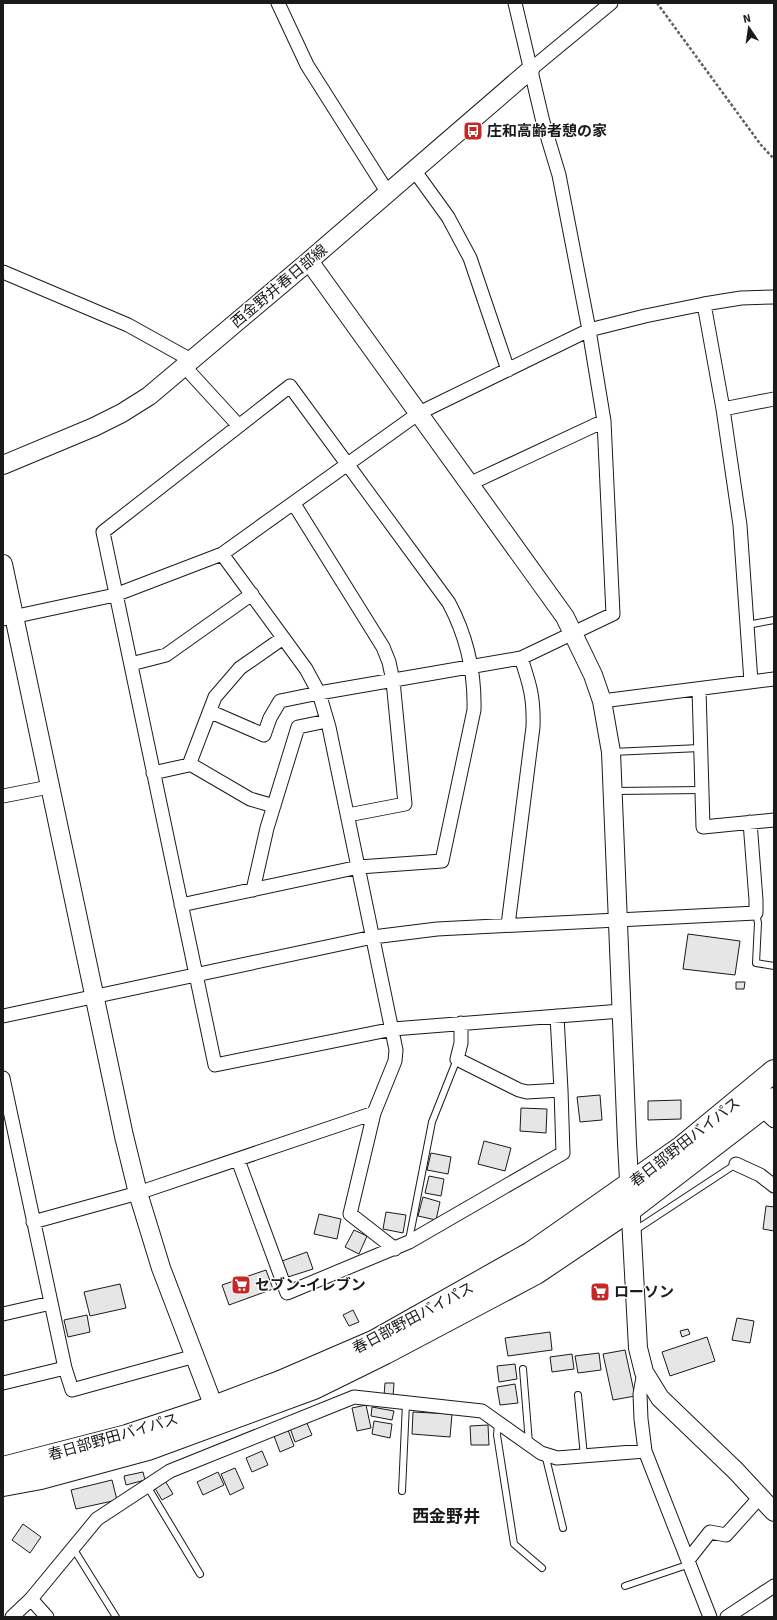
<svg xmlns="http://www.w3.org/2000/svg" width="777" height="1620" font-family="Signika,'Noto Sans JP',sans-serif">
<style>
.building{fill:#e6e6e6;stroke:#1a1a1a}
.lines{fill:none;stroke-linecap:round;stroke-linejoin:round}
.lane-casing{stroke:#1a1a1a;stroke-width:8}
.street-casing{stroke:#1a1a1a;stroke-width:15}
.secondary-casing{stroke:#1a1a1a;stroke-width:20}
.highway-casing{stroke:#1a1a1a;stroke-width:24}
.path{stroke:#5f5f5f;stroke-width:2.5;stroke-dasharray:3 2;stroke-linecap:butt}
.lane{stroke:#fff;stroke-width:6}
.street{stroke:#fff;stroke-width:13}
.secondary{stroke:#fff;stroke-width:18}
.highway{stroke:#fff;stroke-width:22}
.labels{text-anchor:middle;stroke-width:3;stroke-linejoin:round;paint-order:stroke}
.poi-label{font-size:15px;font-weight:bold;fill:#1a1a1a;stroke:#fff;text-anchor:start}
.street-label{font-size:15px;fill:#1a1a1a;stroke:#fff}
.quarter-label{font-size:17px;font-weight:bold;fill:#1a1a1a;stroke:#fff}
</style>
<rect width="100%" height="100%" fill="#fff"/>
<path class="building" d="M 688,934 L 740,941 L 735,975 L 683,969 Z
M 736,982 L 745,982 L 744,989 L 736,989 Z
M 600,1095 L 602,1120 L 580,1122 L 577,1097 Z
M 681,1100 L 681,1119 L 648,1120 L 648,1101 Z
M 521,1108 L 547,1109 L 546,1133 L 520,1131 Z
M 484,1141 L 511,1148 L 505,1171 L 478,1164 Z
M 431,1153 L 451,1157 L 448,1174 L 427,1170 Z
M 429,1176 L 444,1179 L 441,1196 L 425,1193 Z
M 423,1197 L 440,1202 L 436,1220 L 418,1216 Z
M 766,1206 L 774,1207 L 774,1231 L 763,1229 Z
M 386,1212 L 406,1215 L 403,1233 L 383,1229 Z
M 319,1214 L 341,1219 L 337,1239 L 314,1234 Z
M 354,1230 L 367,1236 L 359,1254 L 345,1247 Z
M 307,1252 L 313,1269 L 288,1277 L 282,1261 Z
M 266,1270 L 273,1289 L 229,1305 L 222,1285 Z
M 120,1284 L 126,1308 L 90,1316 L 84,1292 Z
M 353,1310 L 359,1322 L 349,1326 L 343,1315 Z
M 87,1315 L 90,1332 L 68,1337 L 64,1320 Z
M 737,1318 L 754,1321 L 750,1343 L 732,1340 Z
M 688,1329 L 690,1334 L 682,1337 L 680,1331 Z
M 550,1332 L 552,1350 L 508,1356 L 505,1338 Z
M 707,1337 L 715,1361 L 670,1376 L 662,1352 Z
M 625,1350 L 635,1396 L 613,1400 L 603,1354 Z
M 599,1353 L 601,1370 L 578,1373 L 575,1356 Z
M 572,1354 L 574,1369 L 552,1372 L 550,1357 Z
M 515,1364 L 517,1379 L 499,1382 L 497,1366 Z
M 385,1383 L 394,1383 L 393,1397 L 384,1396 Z
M 515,1384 L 518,1403 L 500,1405 L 497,1387 Z
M 366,1405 L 371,1428 L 357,1431 L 352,1408 Z
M 372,1407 L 394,1411 L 392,1420 L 371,1416 Z
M 413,1412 L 452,1414 L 450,1437 L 412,1434 Z
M 306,1421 L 312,1435 L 295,1442 L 290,1428 Z
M 374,1421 L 392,1424 L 390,1438 L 372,1434 Z
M 488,1425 L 489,1445 L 471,1445 L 470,1426 Z
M 288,1430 L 294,1446 L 280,1452 L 274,1436 Z
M 262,1451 L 268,1465 L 252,1472 L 246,1458 Z
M 235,1468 L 244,1488 L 230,1495 L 221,1474 Z
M 143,1472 L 145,1480 L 126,1485 L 124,1476 Z
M 218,1472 L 224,1485 L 203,1495 L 197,1482 Z
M 164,1479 L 173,1494 L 162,1500 L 153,1485 Z
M 112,1480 L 117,1500 L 76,1509 L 71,1490 Z
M 23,1524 L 41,1537 L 30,1553 L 12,1540 Z"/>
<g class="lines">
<g class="lane-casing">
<path id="lane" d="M 747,625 L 774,620
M 612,752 L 700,748
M 615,791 L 702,790
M 756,913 L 758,923 L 756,963 L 774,966
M 634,1231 L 736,1164
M 409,1240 L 432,1122 L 457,1059
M 523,1369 L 529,1443
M 578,1395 L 584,1456
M 498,1423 L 497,1435 L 514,1544 L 542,1568
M 545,1454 L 563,1528
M 147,1486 L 200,1574
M 402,1491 L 406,1403
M 73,1548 L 116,1617
M 625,1586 L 690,1564"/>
</g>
<g class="street-casing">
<path id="street" d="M 278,3 L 307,65 L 388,193
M 530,70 L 611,3
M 414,170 L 448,217 L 470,258 L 508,370
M 3,272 L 128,325 L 191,360
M 704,304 L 723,409 L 740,525 L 751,682
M 184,366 L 239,426
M 723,409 L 774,399
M 469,484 L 604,421
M 294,504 L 383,647 L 389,662 L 393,681 L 405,804 L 348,815
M 222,554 L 306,669 L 319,693 L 329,727 L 396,1050 L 395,1061 L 374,1113 L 350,1214 L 395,1249
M 3,619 L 115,595 L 222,554 L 419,413 L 589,330 L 645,316 L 704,304 L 741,298 L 774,297
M 131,664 L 166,655 L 252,594
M 699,689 L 703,827 L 774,820
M 602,701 L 774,679
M 211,712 L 264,735 L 270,718 L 280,701 L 319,693 L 521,658 L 613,614 L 604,421 L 589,330 L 559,175 L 543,122 L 515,3
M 190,764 L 250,799 L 274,806
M 153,773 L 189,765 L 215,697 L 240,668 L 283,638
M 3,796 L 49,787
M 253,890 L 267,828 L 298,727 L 327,721
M 181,905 L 359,867 L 442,861 L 474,710 C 475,672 467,637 449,603 L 290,386 L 103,532 L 215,1065 L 393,1029 L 621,1011
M 508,925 L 533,727 C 534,698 530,685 521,658
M 3,1016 L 373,937 L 437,929 L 756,913 L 756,900 L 750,822
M 461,1023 L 461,1043 L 457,1059 L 519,1090 L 527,1092 L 561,1090 L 557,1016
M 3,1078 L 65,1368 L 3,1383
M 761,1109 L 774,1121
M 238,1160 L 287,1293 L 409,1242 L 563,1153 L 561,1090
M 736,1164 L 760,1175 L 774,1186
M 33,1222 L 138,1193 L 374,1113
M 3,1314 L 51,1303
M 65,1368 L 72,1390 L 195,1356
M 644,1372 L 640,1394 L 641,1419 L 645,1451 L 710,1617
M 688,1560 L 710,1532 L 726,1535 L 760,1497
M 31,1599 L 47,1617
M 12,1617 L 31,1599 L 97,1519 L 170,1471 L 354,1397 L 482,1411 L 541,1453 L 557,1458 L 645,1451
M 727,1617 L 774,1586"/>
</g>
<g class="secondary-casing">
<path id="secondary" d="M 309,261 L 565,617 L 593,675 L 602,701 L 611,752 L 627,1143 L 638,1348 L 644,1372 L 660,1398 L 736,1471 L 774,1512
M 3,465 L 94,427 L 122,413 L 149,396 L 309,261 L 530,70
M 3,564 L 124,1136 L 138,1193 L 161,1268 L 214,1407"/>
</g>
<g class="highway-casing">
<path id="highway" d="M 3,1468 L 127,1436 L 214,1407 L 280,1382 L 375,1341 L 531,1253 L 682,1147 L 774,1071
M 3,1485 L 41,1478 L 148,1449 L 314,1388 L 385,1353 L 536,1273 L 631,1209 L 774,1099"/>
</g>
<path class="path" d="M 657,3 L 761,145 L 774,159"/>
<use href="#lane" class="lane"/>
<use href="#street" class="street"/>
<use href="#secondary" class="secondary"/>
<use href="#highway" class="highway"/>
</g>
<defs>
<g id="bus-square" transform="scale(1)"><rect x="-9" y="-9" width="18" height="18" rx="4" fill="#c62828" stroke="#fff"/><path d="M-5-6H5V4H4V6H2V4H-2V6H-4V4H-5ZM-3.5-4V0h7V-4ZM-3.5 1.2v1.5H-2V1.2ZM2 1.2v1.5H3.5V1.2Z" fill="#fff"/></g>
<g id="supermarket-square" transform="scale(1)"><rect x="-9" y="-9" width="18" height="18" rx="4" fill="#c62828" stroke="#fff"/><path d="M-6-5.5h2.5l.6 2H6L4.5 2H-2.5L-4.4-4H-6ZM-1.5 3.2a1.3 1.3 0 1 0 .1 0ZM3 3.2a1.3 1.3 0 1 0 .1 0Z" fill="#fff"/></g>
</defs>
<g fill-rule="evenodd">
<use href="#bus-square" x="473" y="131"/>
<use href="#supermarket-square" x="241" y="1285"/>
<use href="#supermarket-square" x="600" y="1292"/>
</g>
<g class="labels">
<g class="poi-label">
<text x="487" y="136">庄和高齢者憩の家</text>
<text x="255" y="1290">セブン-イレブン</text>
<text x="614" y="1297">ローソン</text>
</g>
<g class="street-label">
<text transform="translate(279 286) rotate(-40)" y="5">西金野井春日部線</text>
<text transform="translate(685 1142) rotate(-38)" y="5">春日部野田バイパス</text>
<text transform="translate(413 1318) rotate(-28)" y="5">春日部野田バイパス</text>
<text transform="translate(113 1437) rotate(-16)" y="5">春日部野田バイパス</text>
</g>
<g class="quarter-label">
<text x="446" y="1522">西金野井</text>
</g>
</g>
<rect width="777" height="1620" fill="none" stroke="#1a1a1a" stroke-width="8"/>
<g transform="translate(749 28) rotate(347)" stroke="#ffffff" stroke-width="3" paint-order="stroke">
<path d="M0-3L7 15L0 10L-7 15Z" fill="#1a1a1a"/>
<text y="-6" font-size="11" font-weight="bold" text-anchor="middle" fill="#1a1a1a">N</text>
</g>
</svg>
